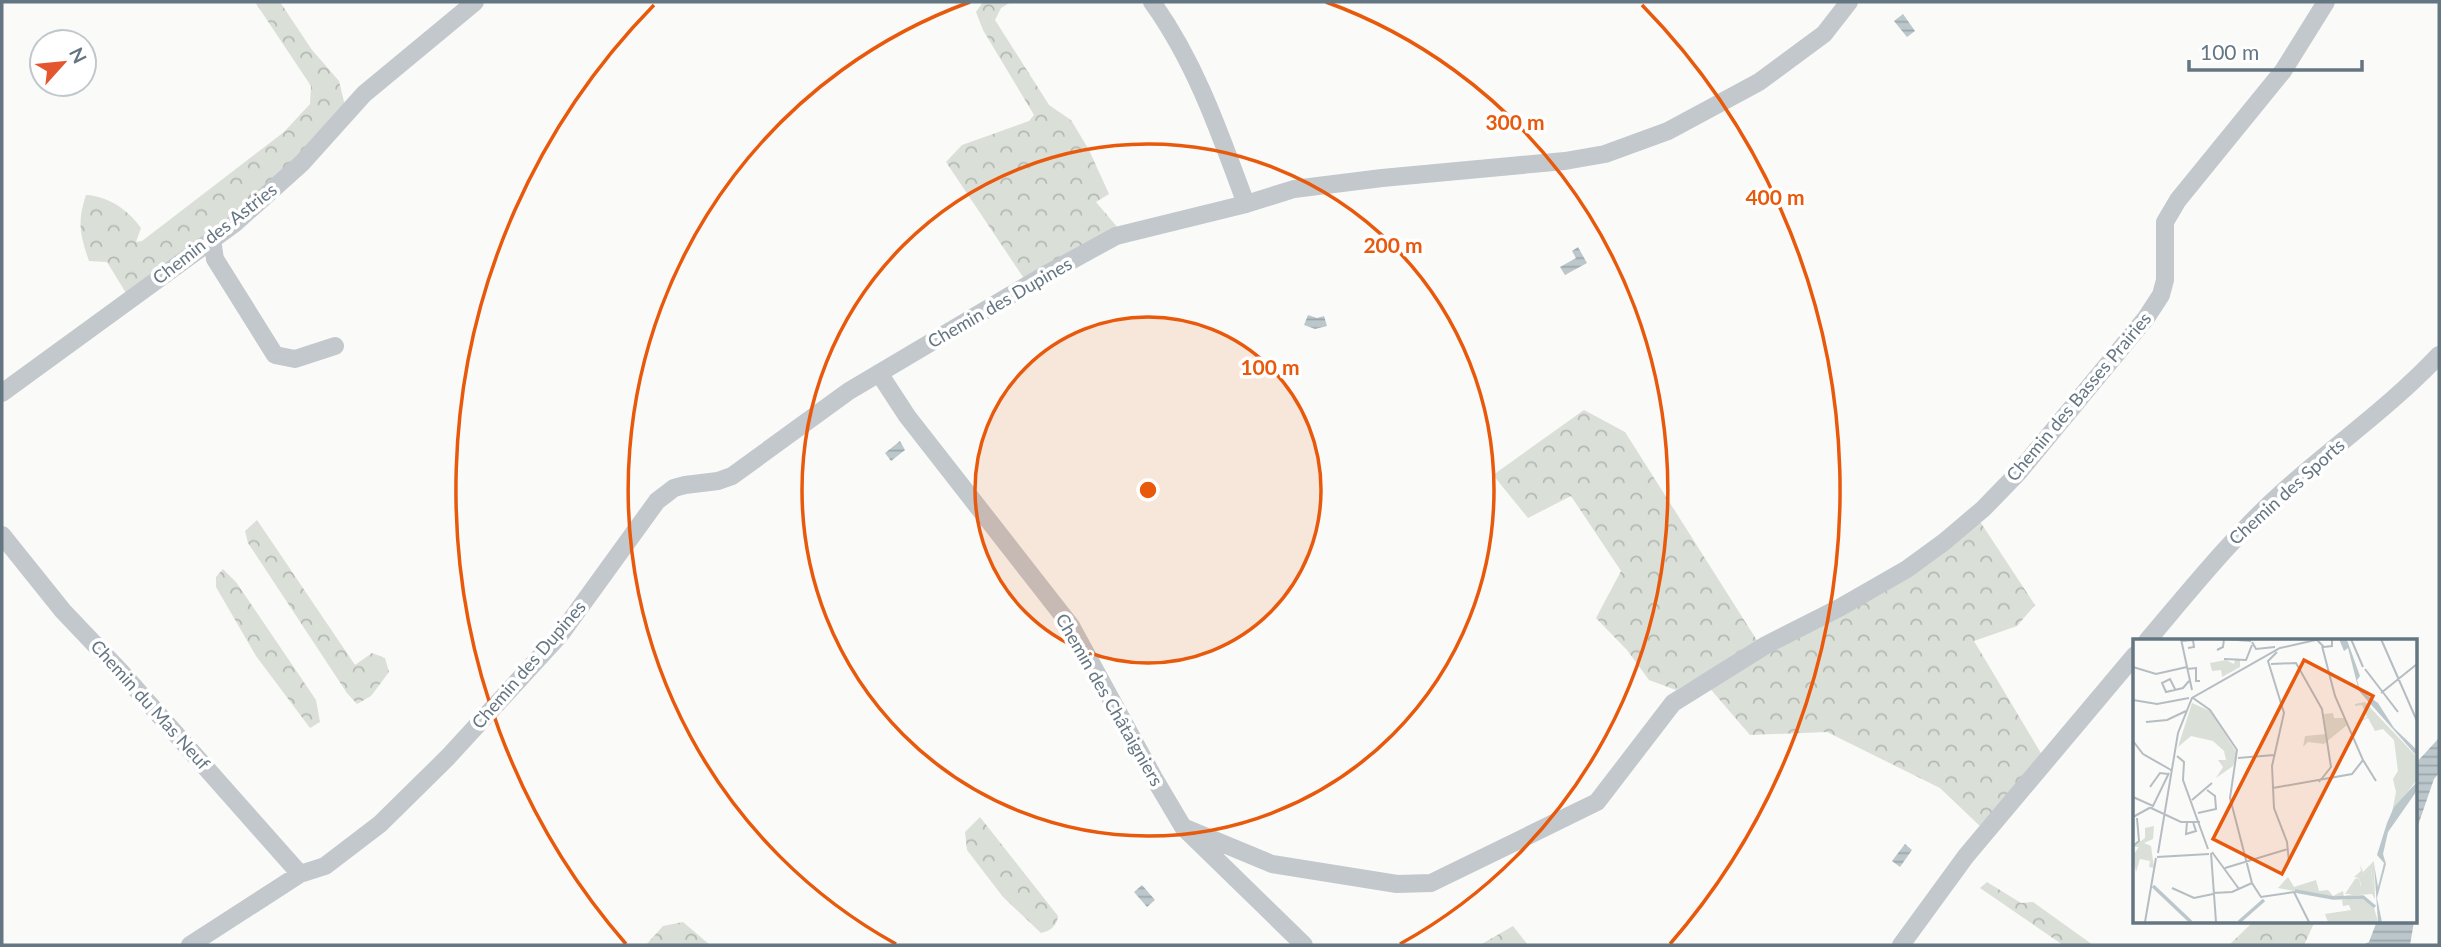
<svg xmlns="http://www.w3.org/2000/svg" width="2441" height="947" font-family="Lato,sans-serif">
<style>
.forest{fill:url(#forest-crowns)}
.water{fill:url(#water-rules)}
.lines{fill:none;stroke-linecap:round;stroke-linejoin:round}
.minor{stroke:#c3c8cc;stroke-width:18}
.ring{fill:none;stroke:#e8590c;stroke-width:3.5}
.labels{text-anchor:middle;stroke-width:7;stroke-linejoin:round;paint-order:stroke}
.street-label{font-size:18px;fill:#657683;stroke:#fff}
.inset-river{fill:none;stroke:#bbc7cb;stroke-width:3.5}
.inset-road{fill:none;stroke:#b5bdc2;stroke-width:2}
.view{fill:#e8590c;fill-opacity:0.15;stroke:#e8590c;stroke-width:3.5}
.inset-edge{fill:none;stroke:#657683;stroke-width:3.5}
.centre{fill:#e8590c;stroke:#fff;stroke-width:3.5}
.ring-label{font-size:21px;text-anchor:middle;font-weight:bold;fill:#e8590c;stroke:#fff;stroke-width:7;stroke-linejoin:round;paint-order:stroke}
</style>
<defs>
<pattern id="forest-crowns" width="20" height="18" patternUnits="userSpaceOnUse" patternTransform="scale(1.75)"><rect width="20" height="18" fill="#dadfd7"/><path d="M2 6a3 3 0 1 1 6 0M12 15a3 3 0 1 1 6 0" fill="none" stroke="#b4b9b4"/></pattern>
<pattern id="water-rules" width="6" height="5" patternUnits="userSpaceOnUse" patternTransform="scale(1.75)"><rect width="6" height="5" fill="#bbc7cb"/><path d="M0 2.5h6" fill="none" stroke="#9ca6aa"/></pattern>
</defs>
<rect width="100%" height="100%" fill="#fafaf8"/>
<path class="forest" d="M 255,2 L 280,2 L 312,50 L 339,81 L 345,106 L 298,157 L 224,221 L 126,293 L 107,262 L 89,261 C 80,234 77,223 86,195 C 109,196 129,211 141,228 L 136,242 L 142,241 L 284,132 L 310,104 L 311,86 Z
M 983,2 L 1011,2 L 1001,8 L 995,20 L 1049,105 L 1071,120 L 1089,150 L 1109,194 L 1096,202 L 1118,228 L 1025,280 L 946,162 L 962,145 L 1029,121 L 1034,115 L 983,30 L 976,12 Z
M 1584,410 L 1625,432 L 1758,642 L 1676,690 L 1649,680 L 1627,650 L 1596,618 L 1621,571 L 1571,496 L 1528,518 L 1493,475 Z
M 257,520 L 355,665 L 372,653 L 385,658 L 389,672 L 371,696 L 357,704 L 347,693 L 248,543 L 245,531 Z
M 1979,520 L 2035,605 L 2017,626 L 1974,641 L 2042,755 L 1982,828 L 1940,788 L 1827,732 L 1750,735 L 1707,685 Z
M 223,569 L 236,582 L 316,700 L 320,722 L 310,728 L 256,656 L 216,587 L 216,577 Z
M 980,817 L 1058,916 C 1057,926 1050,931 1041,933 L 1003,897 L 967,850 L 965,832 Z
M 1987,882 L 2021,903 L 2033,902 L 2093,945 L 2063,945 L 1980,888 Z
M 2254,921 L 2315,921 L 2304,945 L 2229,945 Z
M 683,922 L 710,945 L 646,945 L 663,926 Z
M 1513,926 L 1528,945 L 1480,945 Z"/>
<path class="water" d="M 1903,14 L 1915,31 L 1907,37 L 1894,21 Z
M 1578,247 L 1587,263 L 1565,275 L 1560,267 L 1576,258 L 1572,251 Z
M 1308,315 L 1317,318 L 1324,316 L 1327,326 L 1315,329 L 1304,325 Z
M 900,441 L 905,450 L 891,461 L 885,453 Z
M 2439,738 L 2439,773 L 2434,779 L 2415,834 L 2415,764 Z
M 1905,844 L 1912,850 L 1900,867 L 1892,861 Z
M 1142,885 L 1155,900 L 1147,907 L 1134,892 Z
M 2415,916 L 2410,945 L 2362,945 L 2369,942 L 2377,921 L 2415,921 Z"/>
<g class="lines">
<path class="minor" d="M 1152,2 C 1196,63 1220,134 1246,204
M 212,240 L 215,259 L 275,355 L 295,359 L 335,346
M 879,373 L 907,416 L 1071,626 L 1154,778 L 1183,827 L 1304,945
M 2,393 L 234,224 L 302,163 L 364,94 L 475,2
M 2,535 L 63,611 L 121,672 L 300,874
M 2147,641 C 2192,588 2235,534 2287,488 C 2338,443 2393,404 2439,355
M 1183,827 L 1272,864 L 1397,884 L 1431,883 L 1597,802 L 1673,703 L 1766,645 L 1839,608 L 1907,569 L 1944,542 L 1983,509 L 2018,473 L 2146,318 L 2161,295 L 2165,280 L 2165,222 L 2178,200 L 2283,71 L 2326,2
M 190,945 L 300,874 L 325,866 L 380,824 L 448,757 L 560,635 L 657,501 L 674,488 L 685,485 L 718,481 L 732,476 L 849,391 L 1043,276 L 1116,236 L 1246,204 L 1294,189 L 1382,178 L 1565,161 L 1605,154 L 1668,131 L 1759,82 L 1824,34 L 1849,2
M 1901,945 L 1966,856 L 2135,655"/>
</g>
<circle cx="1148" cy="490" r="173" fill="#e8590c" fill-opacity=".12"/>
<g class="ring">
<circle cx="1148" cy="490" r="173"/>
<circle cx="1148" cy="490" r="346"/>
<path d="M896 944A519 519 0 0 1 970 2M1326 2A519 519 0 0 1 1400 944"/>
<path d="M626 944A692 692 0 0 1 654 5M1642 5A692 692 0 0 1 1670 944"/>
</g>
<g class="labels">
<g class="street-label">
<text transform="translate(215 234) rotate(-38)" y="6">Chemin des Astries</text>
<text transform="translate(1000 303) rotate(-30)" y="6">Chemin des Dupines</text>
<text transform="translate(2079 397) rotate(-50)" y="6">Chemin des Basses Prairies</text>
<text transform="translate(2287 492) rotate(-42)" y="6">Chemin des Sports</text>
<text transform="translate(529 665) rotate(-49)" y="6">Chemin des Dupines</text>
<text transform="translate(1109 700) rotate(60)" y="6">Chemin des Châtaigniers</text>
<text transform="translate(150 705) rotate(48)" y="6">Chemin du Mas Neuf</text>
</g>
</g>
<g transform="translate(2133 639)">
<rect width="284" height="284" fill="#fafaf8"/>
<path d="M 102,20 L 107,20 L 107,28 L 89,38 L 88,31 L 79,32 L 77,24 L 93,21 L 101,25 ZM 21,187 L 20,200 L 11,204 L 18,207 L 21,229 L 16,228 L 17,222 L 7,220 L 3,233 L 0,216 L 6,208 L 0,208 L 12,199 L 12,189 ZM 238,229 L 240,249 L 231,255 L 212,255 L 222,240 L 226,239 L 228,248 L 228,237 Z" fill="#dadfd7"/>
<path d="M 232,63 L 283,117 L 283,142 L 259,173 L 263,153 L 260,140 L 265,132 L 261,101 L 250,90 L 242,92 L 235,79 L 218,87 L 234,78 L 229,66 L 222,67 L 222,65 ZM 59,64 L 77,72 L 104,114 L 100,127 L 83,139 L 90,128 L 85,121 L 93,121 L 91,112 L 80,102 L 58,97 L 45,108 ZM 200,74 L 201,79 L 211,79 L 214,86 L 191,105 L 175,103 L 170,108 L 172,97 L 193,95 L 191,75 ZM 241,222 L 242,260 L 239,255 L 212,257 L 240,249 L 238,229 L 228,237 L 229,249 L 226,239 L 221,238 L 228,232 L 227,226 L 230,233 ZM 155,238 L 161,248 L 183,241 L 186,252 L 195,251 L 200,257 L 210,252 L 211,258 L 200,259 L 145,249 ZM 227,258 L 241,269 L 245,283 L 195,283 L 192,275 L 218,271 L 216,266 L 210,267 L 209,261 Z" fill="#dadfd7"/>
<path d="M 206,0 L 214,1 L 227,37 L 224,41 L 227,51 L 245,64 L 261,89 L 283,110 L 283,116 L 226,52 L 215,9 L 211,12 ZM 283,144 L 283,153 L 255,193 L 250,215 L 253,225 L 244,259 L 249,283 L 245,283 L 241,225 L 245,248 L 251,224 L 244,216 L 254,184 L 261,168 Z" fill="#bbc7cb"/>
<path class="inset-river" d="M 20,247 L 58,283M 162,252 L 200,259 L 230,258 L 242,268M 106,283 L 131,261"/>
<path class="inset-road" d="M 48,0 L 59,51M 218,0 L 230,28M 248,0 L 284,82M 184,1 L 191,8 L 199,7 L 199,0M 49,2 L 60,1 L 61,8 L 55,9M 119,3 L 123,10 L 142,8M 84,11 L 90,8 L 91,0 L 118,2M 144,13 L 135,22 L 151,74 L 139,127 L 141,169 L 154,203 L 156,223M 91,20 L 113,21 L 119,6M 138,25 L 163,24 L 189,70 L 198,128 L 186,143M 0,28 L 23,35 L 54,28M 54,30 L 63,29 L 63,42 L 67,42M 232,30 L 265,73M 42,50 L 37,40 L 29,44 L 33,53 L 50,49 L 56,42M 248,54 L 284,25M 60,59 L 77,71 L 104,111 L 97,159 L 119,244 L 128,258 L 161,253 L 176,283M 0,61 L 24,65 L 56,59M 13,83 L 34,81 L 53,72M 0,102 L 10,115 L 38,131M 44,117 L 51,123 L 50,141 L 75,210M 105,119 L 141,116M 230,121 L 243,142M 17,148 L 27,134 L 35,135M 140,149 L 219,135 L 230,121 L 202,57 L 189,7M 0,158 L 20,167 L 36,134M 59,161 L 79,144M 18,169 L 48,183 L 67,183M 65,174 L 83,170 L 82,157 L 74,151M 0,178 L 20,167M 54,183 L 53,195 L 63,192 L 60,183M 0,207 L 6,202 L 4,179M 79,213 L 106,250M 25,214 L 45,94 L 59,59 L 147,9 L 187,0M 78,214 L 83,283M 24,218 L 76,215M 92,229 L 155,210M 39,249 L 61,259 L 80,255M 80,254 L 99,253 L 119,244M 12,283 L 23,219"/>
<path class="view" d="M 171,21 L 240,57 L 149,235 L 80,200 Z"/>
<rect width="284" height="284" class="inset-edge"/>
</g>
<circle cx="1148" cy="490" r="10" class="centre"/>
<g class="ring-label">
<text x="1515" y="130">300 m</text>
<text x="1775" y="205">400 m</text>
<text x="1393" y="253">200 m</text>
<text x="1270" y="375">100 m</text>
</g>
<rect width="2441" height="947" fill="none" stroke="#657683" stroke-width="7"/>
<g transform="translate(63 63) rotate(63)"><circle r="33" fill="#ffffff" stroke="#c1c8cd" stroke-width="2"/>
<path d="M0-5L12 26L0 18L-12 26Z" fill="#e4572e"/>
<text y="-10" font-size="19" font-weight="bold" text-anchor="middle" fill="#657683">N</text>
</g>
<path d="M2189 60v10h173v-10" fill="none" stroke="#657683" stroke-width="3.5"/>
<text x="2200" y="60" font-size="21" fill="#657683" stroke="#ffffff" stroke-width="5" paint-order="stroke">100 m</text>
</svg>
